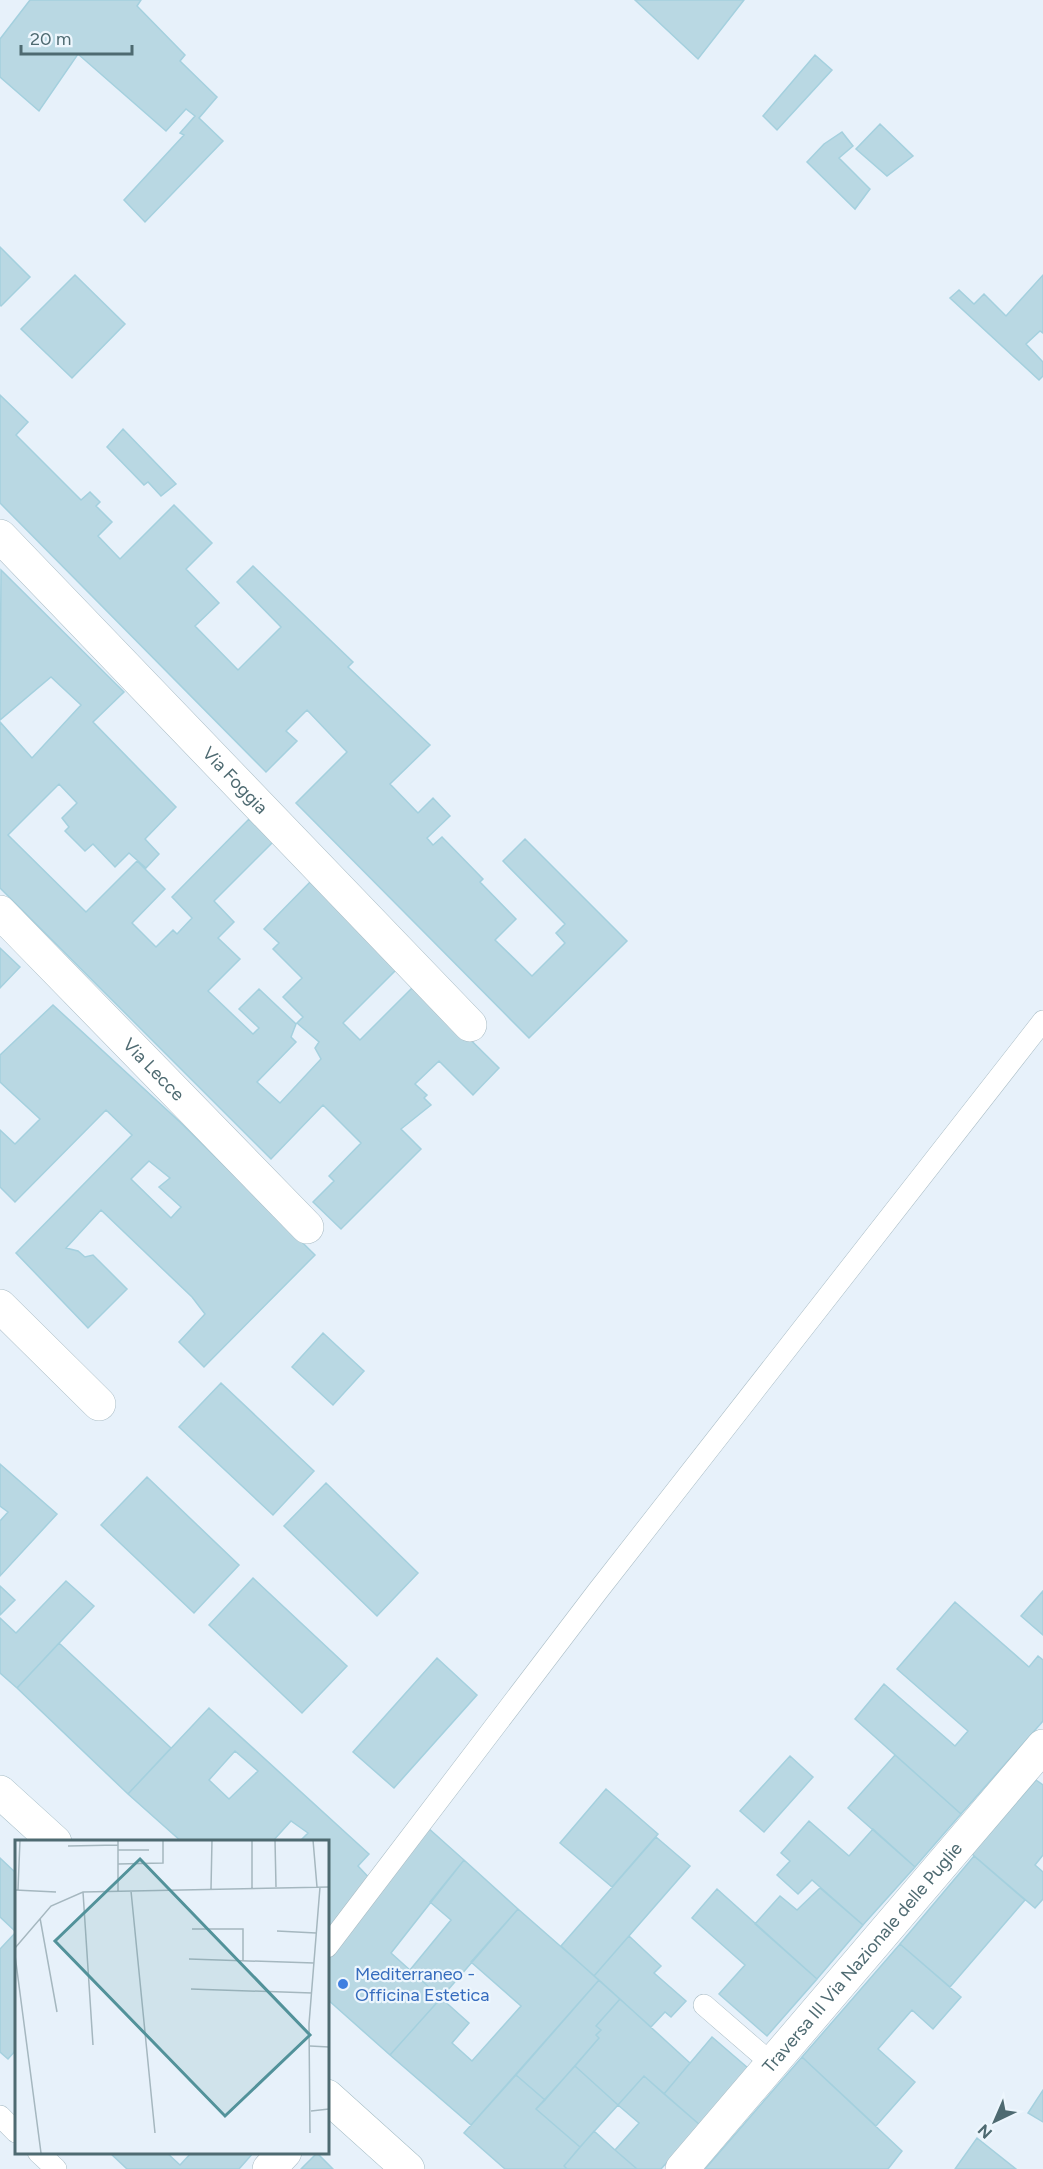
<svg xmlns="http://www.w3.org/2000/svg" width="1043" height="2169" font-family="Figtree,sans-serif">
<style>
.building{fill:#b9d8e3;stroke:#a4d0de;stroke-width:1.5;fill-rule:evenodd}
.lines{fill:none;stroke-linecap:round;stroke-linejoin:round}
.service-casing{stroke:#aabdc6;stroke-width:22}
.minor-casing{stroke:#aabdc6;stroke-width:34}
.secondary-casing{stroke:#a5bdc6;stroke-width:34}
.service{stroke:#fff;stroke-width:21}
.minor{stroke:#fff;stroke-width:33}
.secondary{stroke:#fff;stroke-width:33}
.shop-dot{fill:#3f7fe0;stroke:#edf6fd;stroke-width:2}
.labels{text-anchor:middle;stroke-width:4.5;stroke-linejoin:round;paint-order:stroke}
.street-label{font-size:18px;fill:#4e6a71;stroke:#edf6fd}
.shop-label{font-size:18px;fill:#366cbe;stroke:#edf6fd;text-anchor:start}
.inset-road{fill:none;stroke:#a5b7bf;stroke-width:1.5}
.view{fill:#52929a;fill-opacity:0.15;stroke:#52929a;stroke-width:3}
.inset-edge{fill:none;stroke:#4e6a71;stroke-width:3}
</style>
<rect width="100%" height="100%" fill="#e7f1fa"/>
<path class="building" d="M 30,0 L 141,0 L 137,6 L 185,55 L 180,61 L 217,97 L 199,118 L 223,141 L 145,222 L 124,200 L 184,135 L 180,133 L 195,116 L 186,109 L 166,131 L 78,54 L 39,111 L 0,77 L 0,39 Z
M 635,0 L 744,0 L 698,59 Z
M 815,55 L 832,70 L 777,130 L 763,116 Z
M 880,124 L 913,156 L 887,176 L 856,149 Z
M 842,132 L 853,146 L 839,158 L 870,189 L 855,209 L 807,162 L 824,144 Z
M 0,247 L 30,277 L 1,306 L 0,305 Z
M 75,275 L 125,324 L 72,378 L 21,329 Z
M 1043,275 L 1043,333 L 1040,331 L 1026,344 L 1043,362 L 1043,376 L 1039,380 L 950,298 L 959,290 L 974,304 L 984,294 L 1006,316 Z
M 0,395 L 28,422 L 16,435 L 81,500 L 90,492 L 100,502 L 96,506 L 112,522 L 98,536 L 120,559 L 174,505 L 212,543 L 186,569 L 219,603 L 195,626 L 238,670 L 281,627 L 237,582 L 253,566 L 353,662 L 348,667 L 430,745 L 390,784 L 418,813 L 433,798 L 450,816 L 427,838 L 433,845 L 442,837 L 483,879 L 480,882 L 516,919 L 495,940 L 532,976 L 565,943 L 556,933 L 565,924 L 503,861 L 525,839 L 627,941 L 529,1038 L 296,803 L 347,752 L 307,710 L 286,731 L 297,741 L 266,772 L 0,503 Z
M 123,429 L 176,484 L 161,496 L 148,482 L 144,485 L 107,447 Z
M 1,570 L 124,692 L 93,722 L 176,807 L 145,839 L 159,854 L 146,868 L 129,853 L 115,867 L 93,844 L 85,851 L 65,831 L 69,827 L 62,818 L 77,803 L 59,784 L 8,835 L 86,912 L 137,861 L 165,889 L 132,923 L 156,947 L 173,930 L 177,934 L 192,918 L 172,897 L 249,819 L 273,842 L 214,901 L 234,922 L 218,938 L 240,959 L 208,991 L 253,1034 L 259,1028 L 239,1009 L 259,989 L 296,1024 L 291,1037 L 296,1042 L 257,1082 L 280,1103 L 321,1059 L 315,1048 L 319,1042 L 297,1023 L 303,1017 L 283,997 L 302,978 L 273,949 L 279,943 L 264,929 L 312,880 L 399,967 L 343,1023 L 360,1040 L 415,985 L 499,1068 L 473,1095 L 439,1061 L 415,1084 L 427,1095 L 424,1098 L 431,1105 L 401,1129 L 421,1149 L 341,1229 L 313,1202 L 334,1181 L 329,1176 L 361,1143 L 323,1105 L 271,1159 L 0,888 L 0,722 L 32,758 L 81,705 L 51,677 L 0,720 Z
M 0,948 L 20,967 L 0,988 Z
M 53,1005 L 180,1122 L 315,1255 L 204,1367 L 179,1342 L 205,1314 L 192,1297 L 101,1210 L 66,1248 L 78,1251 L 85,1257 L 93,1255 L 127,1289 L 88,1328 L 16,1253 L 132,1135 L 106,1110 L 15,1202 L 0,1187 L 0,1130 L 15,1144 L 40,1119 L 0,1082 L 0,1055 ZM 149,1161 L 170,1178 L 159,1187 L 181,1207 L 171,1218 L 131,1179 Z
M 323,1333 L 364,1371 L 333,1405 L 292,1367 Z
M 221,1383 L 314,1471 L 273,1515 L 179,1427 Z
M 0,1464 L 57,1514 L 0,1576 L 0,1521 L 8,1512 L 0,1506 Z
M 147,1477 L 239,1565 L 194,1613 L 101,1525 Z
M 326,1483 L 418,1573 L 377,1616 L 284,1526 Z
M 253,1578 L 347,1666 L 302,1713 L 209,1625 Z
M 66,1581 L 94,1606 L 17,1688 L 0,1673 L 0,1618 L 16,1633 Z
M 0,1586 L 15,1600 L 0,1615 Z
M 1043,1591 L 1043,1635 L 1021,1616 Z
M 955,1602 L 1029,1667 L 1038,1656 L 1043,1660 L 1043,1721 L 961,1814 L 855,1719 L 884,1684 L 955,1746 L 968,1731 L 897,1669 Z
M 59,1643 L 171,1748 L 128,1794 L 17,1688 Z
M 437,1658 L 477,1695 L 394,1788 L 353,1752 Z
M 209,1708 L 369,1854 L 358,1866 L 374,1883 L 327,1940 L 327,1842 L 299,1842 L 308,1833 L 291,1821 L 272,1842 L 182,1842 L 128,1794 ZM 235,1751 L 258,1771 L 229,1799 L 209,1780 Z
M 895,1755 L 961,1814 L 915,1867 L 848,1808 Z
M 790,1756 L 813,1777 L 764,1832 L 740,1811 Z
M 1036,1780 L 1043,1785 L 1043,1855 L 1035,1865 L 1043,1872 L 1043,1899 L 1035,1908 L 972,1854 Z
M 606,1789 L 658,1834 L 612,1887 L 560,1843 Z
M 809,1821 L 849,1856 L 873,1829 L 915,1867 L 863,1925 L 812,1880 L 798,1894 L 777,1875 L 790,1861 L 781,1853 Z
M 427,1827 L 464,1860 L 391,1953 L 441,1998 L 390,2055 L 327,1999 L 327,1959 Z
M 656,1837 L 690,1866 L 594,1976 L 561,1946 Z
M 974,1856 L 1025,1900 L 950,1987 L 900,1944 Z
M 0,1858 L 16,1873 L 16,2050 L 8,2059 L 0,2052 L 0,1949 L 16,1932 L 0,1917 Z
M 464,1860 L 518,1909 L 441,1998 L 410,1970 L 451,1920 L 430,1902 Z
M 820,1888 L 863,1925 L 817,1979 L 755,1924 L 780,1896 L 797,1910 Z
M 717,1889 L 817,1979 L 767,2036 L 719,1994 L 745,1965 L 692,1918 Z
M 518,1909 L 599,1980 L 471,2125 L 390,2055 L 441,1998 L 469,2023 L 452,2043 L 472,2061 L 521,2006 L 471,1962 Z
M 629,1936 L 661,1966 L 654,1973 L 686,2001 L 671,2017 L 665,2012 L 651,2027 L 594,1976 Z
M 900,1944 L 961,1997 L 933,2029 L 912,2010 L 878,2049 L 915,2082 L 876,2126 L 802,2057 Z
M 599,1980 L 620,1999 L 596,2026 L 601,2030 L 596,2035 L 599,2038 L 545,2100 L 516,2075 Z
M 620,1999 L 690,2063 L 664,2094 L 644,2076 L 618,2105 L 575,2066 L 599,2038 L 596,2035 L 601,2030 L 596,2026 Z
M 712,2037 L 748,2068 L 700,2125 L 664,2094 Z
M 802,2057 L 902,2151 L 888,2169 L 705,2169 Z
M 575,2066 L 618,2105 L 580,2147 L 536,2109 Z
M 516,2075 L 545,2100 L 536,2109 L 580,2147 L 564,2166 L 567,2169 L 505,2169 L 464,2133 Z
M 644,2076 L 700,2125 L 661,2169 L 637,2169 L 615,2150 L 639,2123 L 618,2105 Z
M 1043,2090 L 1043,2122 L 1028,2113 Z
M 594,2131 L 615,2150 L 637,2169 L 567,2169 L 564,2166 Z
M 977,2138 L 1016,2169 L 955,2169 Z
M 109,2152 L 166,2152 L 180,2165 L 192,2152 L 254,2152 L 239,2169 L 127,2169 Z
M 317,2153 L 333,2169 L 301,2169 Z"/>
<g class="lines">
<g class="service-casing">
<path id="service" d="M 327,1947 L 597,1592 L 1043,1021
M 704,2005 L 771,2063
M 0,2116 L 16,2132
M 38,2152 L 56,2169"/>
</g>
<g class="minor-casing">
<g id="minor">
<path id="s1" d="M 0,536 L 470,1025"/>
<path id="s2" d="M 0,912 L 307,1227"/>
<path d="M 0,1306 L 99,1404"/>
<path d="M 269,2169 L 285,2152"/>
<path id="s3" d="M 682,2169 L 1043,1746"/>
</g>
</g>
<g class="secondary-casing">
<path id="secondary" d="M 0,1792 L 55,1842
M 327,2096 L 408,2169"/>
</g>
<use href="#service" class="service"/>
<use href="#minor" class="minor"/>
<use href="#secondary" class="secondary"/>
</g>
<circle class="shop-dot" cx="343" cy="1984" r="6"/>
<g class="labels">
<g class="street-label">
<text dy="6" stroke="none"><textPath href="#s1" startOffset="339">Via Foggia</textPath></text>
<text dy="6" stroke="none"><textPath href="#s2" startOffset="220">Via Lecce</textPath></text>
<text dy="6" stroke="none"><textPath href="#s3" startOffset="278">Traversa III Via Nazionale delle Puglie</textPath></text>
</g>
<g class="shop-label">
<text x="355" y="1980">Mediterraneo -<tspan x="355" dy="21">Officina Estetica</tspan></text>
</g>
</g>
<g transform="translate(15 1840)">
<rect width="314" height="314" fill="#e7f1fa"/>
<path class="inset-road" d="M 103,0 L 103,51M 237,0 L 237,48M 260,0 L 261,47M 298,0 L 302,47M 53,6 L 103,5M 103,10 L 134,10M 103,24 L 148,23 L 148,0M 196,49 L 197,0M 0,50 L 41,52M 3,50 L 5,0M 116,51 L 140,293M 68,52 L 78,205M 25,78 L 42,172M 177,89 L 228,89 L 228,121M 262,91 L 301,93M 0,108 L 36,66 L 68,52 L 314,47M 0,115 L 26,313M 174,119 L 299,123M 176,149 L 297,153M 295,206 L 314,207M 296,271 L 314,269M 295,293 L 294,184 L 305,47"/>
<path class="view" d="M 125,19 L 295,195 L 210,276 L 40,101 Z"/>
<rect width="314" height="314" class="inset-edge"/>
</g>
<g transform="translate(995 2121) rotate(224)" stroke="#edf6fd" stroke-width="4.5" paint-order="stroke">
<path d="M0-4.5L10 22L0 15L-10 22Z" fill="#4e6a71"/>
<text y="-9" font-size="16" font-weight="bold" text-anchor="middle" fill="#4e6a71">N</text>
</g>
<path d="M21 45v9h111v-9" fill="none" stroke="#4e6a71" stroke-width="3"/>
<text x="30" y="45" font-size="18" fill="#4e6a71" stroke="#edf6fd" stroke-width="4.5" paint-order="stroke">20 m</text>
</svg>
